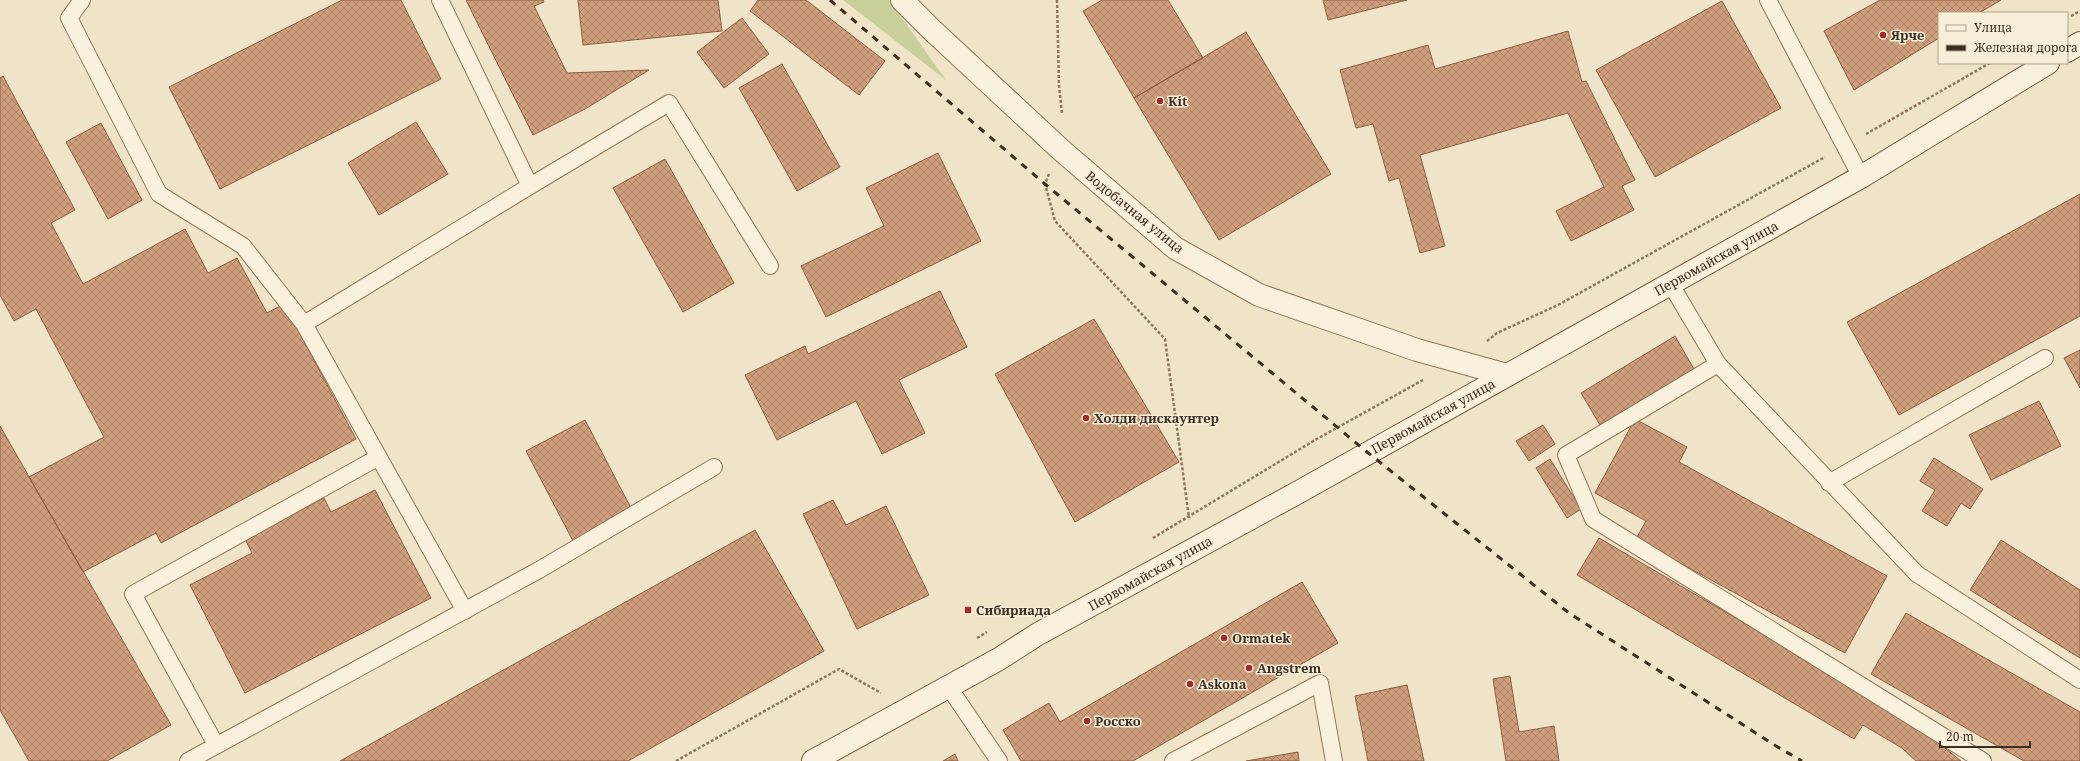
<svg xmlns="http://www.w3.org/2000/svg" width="2080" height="761" font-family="'Noto Serif',serif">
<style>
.park{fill:#c9cf9b}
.building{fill:url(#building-cross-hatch);stroke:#8d5f41}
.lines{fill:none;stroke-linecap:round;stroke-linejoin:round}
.service-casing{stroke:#8d765c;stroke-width:18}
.tertiary-casing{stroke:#8d765c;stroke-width:24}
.secondary-casing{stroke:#6f573f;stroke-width:24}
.path{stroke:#8d765c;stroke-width:2.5;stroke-dasharray:3 2;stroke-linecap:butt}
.service{stroke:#faf1dc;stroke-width:16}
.tertiary{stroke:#faf1dc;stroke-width:22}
.secondary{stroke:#faf1dc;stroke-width:22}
.rail{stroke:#3d2e20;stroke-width:3;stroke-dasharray:7 7;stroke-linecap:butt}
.poi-dot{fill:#9e2a2b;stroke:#f7eed8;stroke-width:1.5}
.labels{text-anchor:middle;stroke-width:3;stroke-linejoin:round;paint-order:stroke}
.poi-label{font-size:13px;font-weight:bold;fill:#3d2e20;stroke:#f7eed8;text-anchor:start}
.street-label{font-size:13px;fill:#3d2e20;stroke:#f7eed8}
</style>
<defs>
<pattern id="building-cross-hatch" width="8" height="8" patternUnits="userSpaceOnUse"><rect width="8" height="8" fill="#cf9f7d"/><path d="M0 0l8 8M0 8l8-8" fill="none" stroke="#a98266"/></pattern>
</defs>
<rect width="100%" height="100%" fill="#f0e4c8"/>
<path class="park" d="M 843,0 L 889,0 L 946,80 Z"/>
<path class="building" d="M 342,0 L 401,0 L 441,79 L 220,189 L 169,87 Z
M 466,0 L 543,0 L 544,2 L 534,6 L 567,73 L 649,70 L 585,109 L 533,135 Z
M 578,0 L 718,0 L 722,31 L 583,45 Z
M 758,0 L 806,0 L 885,61 L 859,95 L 750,11 Z
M 1102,0 L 1168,0 L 1203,58 L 1134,98 L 1083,11 Z
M 1323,0 L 1407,0 L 1328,20 Z
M 1880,0 L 2001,0 L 1979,13 L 1939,13 L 1939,38 L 1854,90 L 1824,31 Z
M 1722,1 L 1781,108 L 1655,177 L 1596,70 Z
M 742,18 L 769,54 L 724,88 L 697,52 Z
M 1568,31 L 1582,82 L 1586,81 L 1635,180 L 1622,186 L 1634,210 L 1571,241 L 1556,211 L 1604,187 L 1568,113 L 1420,155 L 1445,246 L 1420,253 L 1399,178 L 1389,181 L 1373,124 L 1356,128 L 1340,70 L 1428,45 L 1435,69 Z
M 1246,32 L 1331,174 L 1219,240 L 1134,98 Z
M 782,64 L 840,167 L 797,191 L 739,88 Z
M 3,76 L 75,210 L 51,223 L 83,284 L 185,229 L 208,273 L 237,258 L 267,313 L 284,304 L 356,439 L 161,543 L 156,533 L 83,572 L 29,477 L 104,437 L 36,309 L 14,321 L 0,295 L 0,78 Z
M 416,122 L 448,174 L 379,215 L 348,163 Z
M 101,123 L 142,200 L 108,219 L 66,142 Z
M 938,153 L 981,241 L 826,317 L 801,266 L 884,226 L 866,188 Z
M 665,159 L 734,283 L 683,312 L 613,188 Z
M 2080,194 L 2080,316 L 1899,415 L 1847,322 Z
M 940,291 L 967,347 L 899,380 L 925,433 L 882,454 L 856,401 L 777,440 L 745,375 L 805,346 L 808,354 Z
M 1094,319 L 1179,462 L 1075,522 L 995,374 Z
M 1675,336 L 1694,369 L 1600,425 L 1581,393 Z
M 2080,350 L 2080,388 L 2064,358 Z
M 2039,401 L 2061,446 L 1991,480 L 1969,435 Z
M 1635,419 L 1687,447 L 1679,462 L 1887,576 L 1845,653 L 1636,539 L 1646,521 L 1595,493 Z
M 585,420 L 632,510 L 573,541 L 526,451 Z
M 1543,425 L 1555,444 L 1529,461 L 1516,441 Z
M 0,426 L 171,725 L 107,761 L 29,761 L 0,710 Z
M 1934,458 L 1983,489 L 1970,509 L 1961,503 L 1947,526 L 1922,511 L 1935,490 L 1920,481 Z
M 1550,459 L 1581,509 L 1567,518 L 1536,468 Z
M 375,490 L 431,598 L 245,693 L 190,585 L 252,553 L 245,539 L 324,498 L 331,512 Z
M 833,500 L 846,525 L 886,506 L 929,595 L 857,629 L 803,514 Z
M 755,530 L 824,651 L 628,761 L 340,761 Z
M 1599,538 L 1879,702 L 1920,728 L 1961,761 L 1916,761 L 1902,748 L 1863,725 L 1854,739 L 1577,575 Z
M 2001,540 L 2080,590 L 2080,658 L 1970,590 Z
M 1302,582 L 1338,643 L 1133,761 L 1021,761 L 1003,730 L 1049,703 L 1060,722 Z
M 1906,613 L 2080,712 L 2080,761 L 2024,761 L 1871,674 Z
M 1510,676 L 1519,732 L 1554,726 L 1559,761 L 1506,761 L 1493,679 Z
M 1407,685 L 1424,761 L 1368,761 L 1355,696 Z
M 1298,752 L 1299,761 L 1246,761 Z
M 955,754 L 958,761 L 943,761 Z"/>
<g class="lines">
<g class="service-casing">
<path id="service" d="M 82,0 L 69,18 L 159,194 L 243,246 L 304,324
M 440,0 L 530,186 L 304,324 L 465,611
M 1768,0 L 1861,177
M 530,186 L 669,103 L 770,266
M 1670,283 L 1718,364 L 1566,455 L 1593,519 L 1983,761
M 1718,364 L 1917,574 L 2080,680
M 1829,483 L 2045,358
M 948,686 L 999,761
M 216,745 L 133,594 L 377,458
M 188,761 L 539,570 L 714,467
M 1173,761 L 1320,683 L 1334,761"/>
</g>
<g class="tertiary-casing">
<path id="tertiary" d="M 902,0 L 932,30 L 1060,149 L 1175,248 L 1259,295 L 1417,350 L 1507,375"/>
</g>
<g class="secondary-casing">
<path id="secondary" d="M 2067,51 L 2080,43
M 813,761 L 999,659 L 1038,634 L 1297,493 L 1861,177 L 2048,63"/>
</g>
<path class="path" d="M 1057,0 L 1059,86 L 1062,113
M 2071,16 L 2080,11
M 1866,134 L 1990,63
M 1049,174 L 1045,184 L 1055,221 L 1165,339 L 1189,518
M 1487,341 L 1497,333 L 1558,305 L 1825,157
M 1153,538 L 1315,440 L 1423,380
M 977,638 L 987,632
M 676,761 L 839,669 L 881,693"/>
<use href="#service" class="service"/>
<use href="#tertiary" class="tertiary"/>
<use href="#secondary" class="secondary"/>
<path class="rail" d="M 830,0 L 1045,184 L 1367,452 L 1569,613 L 1776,746 L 1802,761"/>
</g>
<g class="poi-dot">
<circle cx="1883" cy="35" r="4"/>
<circle cx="1160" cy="101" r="4"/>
<circle cx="1086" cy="418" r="4"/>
<rect x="964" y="606" width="8" height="8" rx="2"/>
<circle cx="1224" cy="638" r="4"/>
<circle cx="1249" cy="668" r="4"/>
<circle cx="1190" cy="684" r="4"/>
<circle cx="1087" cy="721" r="4"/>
</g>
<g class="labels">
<g class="poi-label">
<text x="1891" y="40">Ярче</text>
<text x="1168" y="106">Kit</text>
<text x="1094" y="423">Холди дискаунтер</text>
<text x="976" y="615">Сибириада</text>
<text x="1232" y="643">Ormatek</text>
<text x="1257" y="673">Angstrem</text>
<text x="1198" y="689">Askona</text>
<text x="1095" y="726">Росско</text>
</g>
<g class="street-label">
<text transform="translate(1135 212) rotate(39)" y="5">Водобачная улица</text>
<text transform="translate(1716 258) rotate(-29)" y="5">Первомайская улица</text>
<text transform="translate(1433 416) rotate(-29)" y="5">Первомайская улица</text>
<text transform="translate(1150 573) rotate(-29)" y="5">Первомайская улица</text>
</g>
</g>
<rect x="1938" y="12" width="130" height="52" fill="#f7eed8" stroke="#ada18e"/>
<rect x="1946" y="25" width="20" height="6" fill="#faf1dc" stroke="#ada18e"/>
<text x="1974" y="32" font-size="12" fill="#3d2e20">Улица</text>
<rect x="1946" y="45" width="20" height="6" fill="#3d2e20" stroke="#ada18e"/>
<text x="1974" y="52" font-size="12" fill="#3d2e20">Железная дорога</text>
<path d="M1940 741v6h90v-6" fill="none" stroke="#3d2e20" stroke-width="2"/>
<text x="1946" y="741" font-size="12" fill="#3d2e20" stroke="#f7eed8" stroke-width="3" paint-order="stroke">20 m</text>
</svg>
